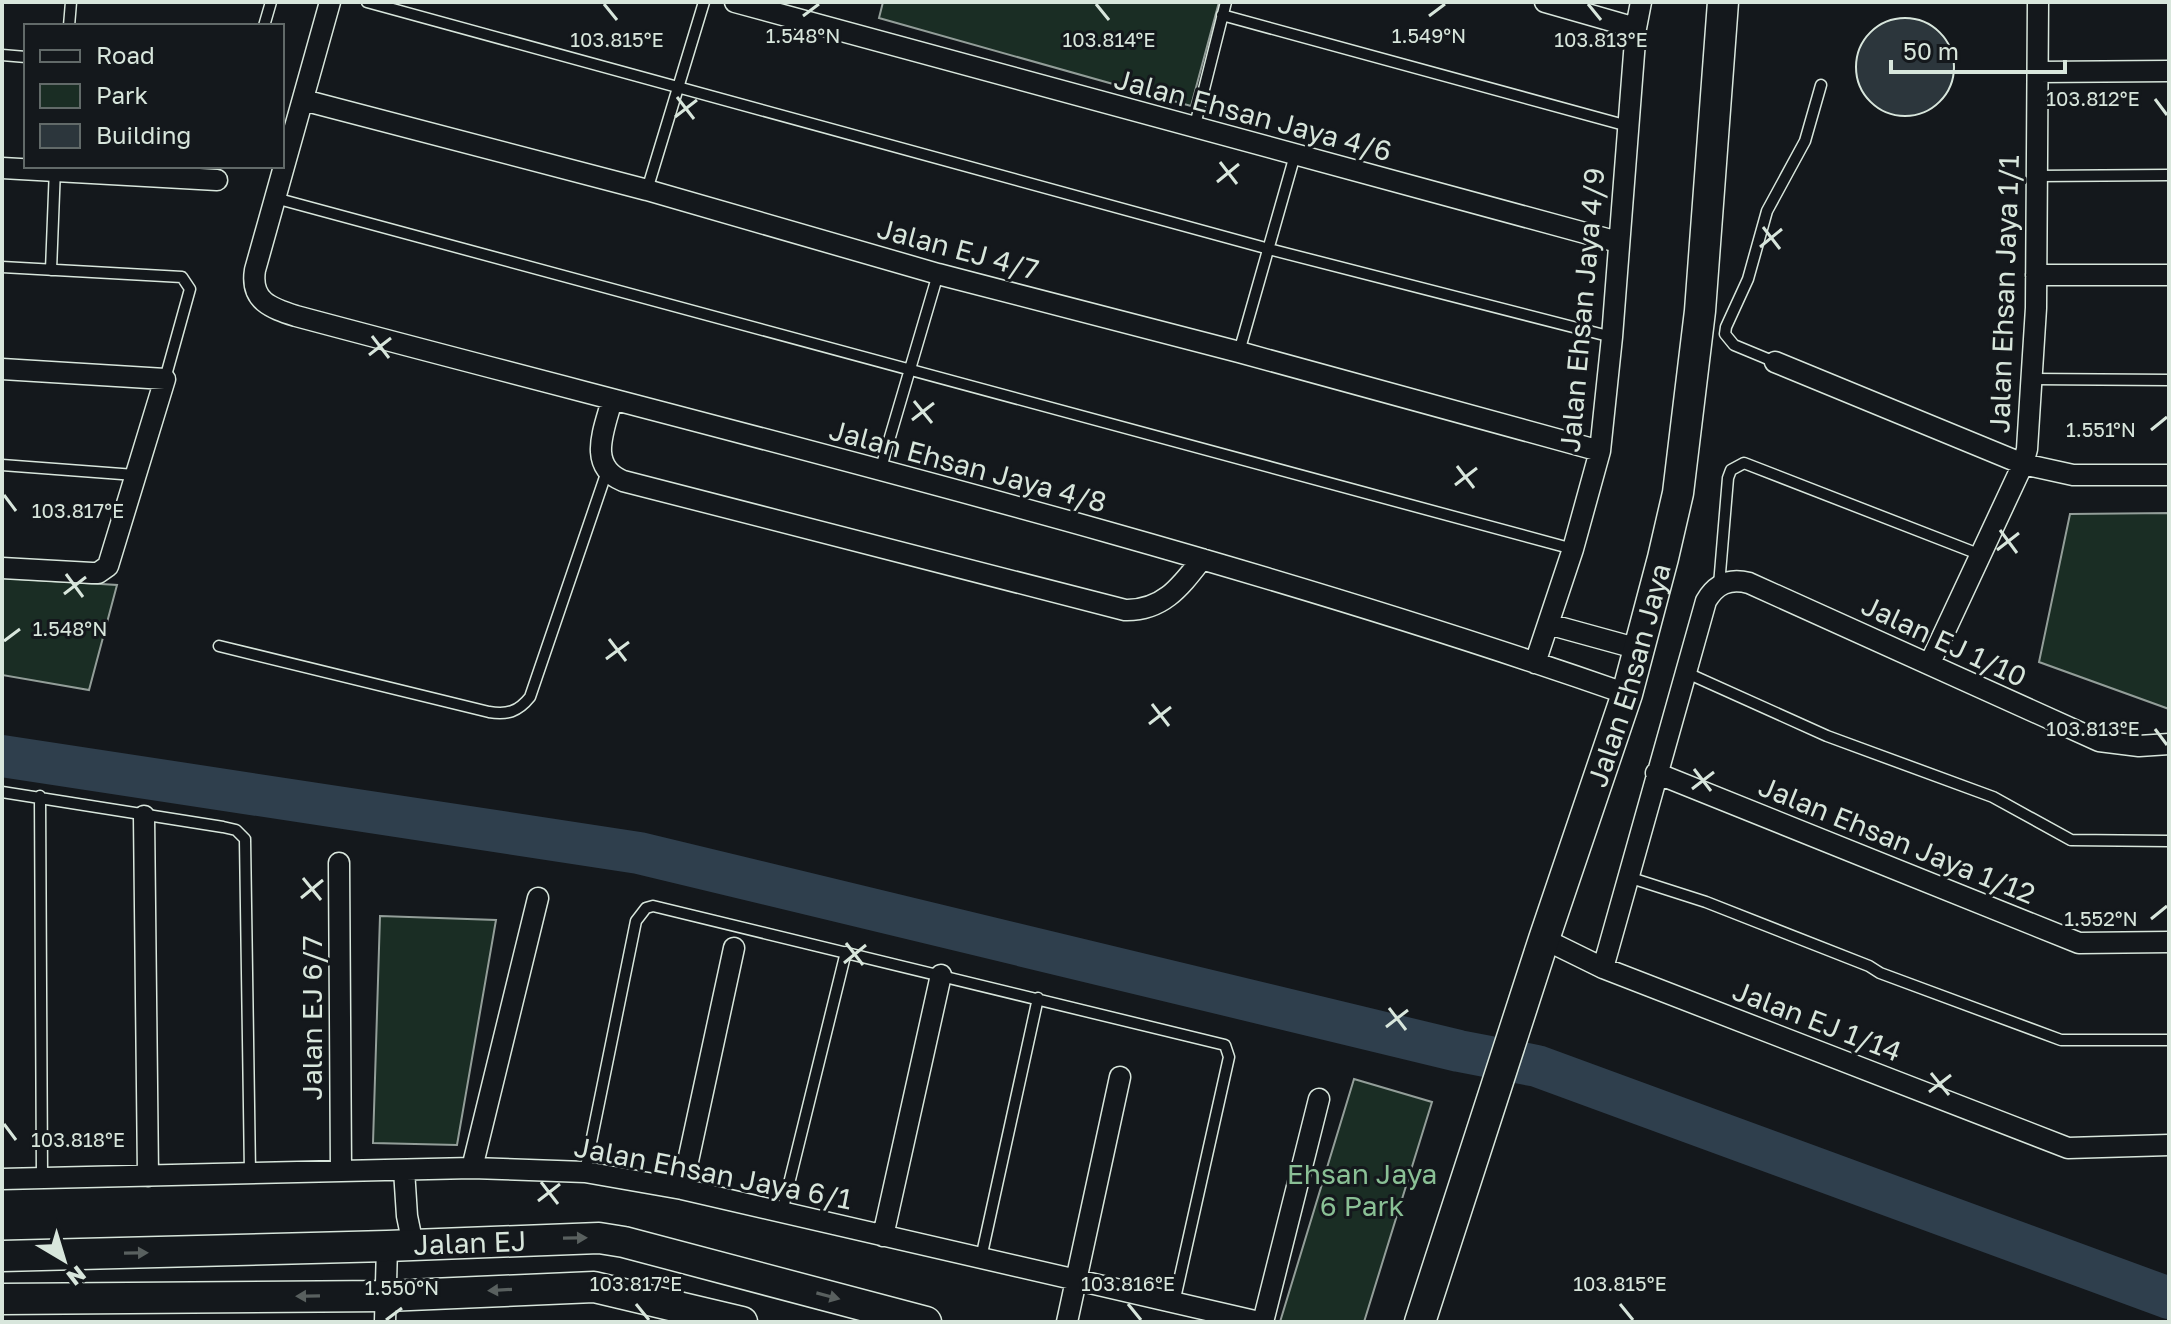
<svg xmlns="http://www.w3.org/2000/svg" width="2171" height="1324" font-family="'Golos Text',sans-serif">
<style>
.green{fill:#1a2d24;stroke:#939e99;stroke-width:2}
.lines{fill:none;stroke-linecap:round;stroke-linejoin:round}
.river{stroke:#2f3f4d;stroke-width:42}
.building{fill:#2c363c;stroke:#d8e6dc;stroke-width:2}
.lane-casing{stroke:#d8e6dc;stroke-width:13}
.street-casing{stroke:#d8e6dc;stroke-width:23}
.secondary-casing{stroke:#d8e6dc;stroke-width:33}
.lane{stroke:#14181c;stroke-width:10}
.street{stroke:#14181c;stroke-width:20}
.secondary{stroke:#14181c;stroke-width:30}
.oneway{fill:#59605f}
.ticks{fill:none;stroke:#d8e6dc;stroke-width:3}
.labels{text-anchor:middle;stroke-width:6;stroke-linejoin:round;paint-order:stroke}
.street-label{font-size:28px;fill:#d8e6dc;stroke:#14181c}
.park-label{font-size:28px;fill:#8ac095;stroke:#14181c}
.ticks-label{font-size:20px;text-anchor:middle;fill:#d8e6dc;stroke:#14181c;stroke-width:6;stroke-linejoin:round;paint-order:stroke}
</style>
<rect width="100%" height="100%" fill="#14181c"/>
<path class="green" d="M 883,2 L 1219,2 L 1191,106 L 879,18 Z
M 2169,513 L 2169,709 L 2039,662 L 2070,514 Z
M 2,578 L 117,585 L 89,690 L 2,675 Z
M 380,916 L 496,920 L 457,1145 L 373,1143 Z
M 1354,1079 L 1432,1102 L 1364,1322 L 1280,1322 Z"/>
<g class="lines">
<path class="river" d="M 2,756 L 639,853 L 1459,1051 L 1537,1066 L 2169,1298"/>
</g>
<path class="building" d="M1856 67a49 49 0 1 1 98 0a49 49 0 1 1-98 0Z"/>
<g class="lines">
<g class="lane-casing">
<path id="lane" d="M 367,2 L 1269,249 L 1612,337
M 1222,15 L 1628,126
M 69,26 L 71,2
M 264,26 L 271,2
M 2,55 L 26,57
M 1195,125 L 1226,2
M 2037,176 L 2169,175
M 647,190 L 704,2
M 275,198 L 1573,549
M 2,267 L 182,277 L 190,289 L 165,379
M 51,270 L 55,168
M 1239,352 L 1295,155
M 1775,362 L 1734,345 L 1725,334 L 1726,327 L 1748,279 L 1767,211 L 1805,141 L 1821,85
M 2032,379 L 2169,380
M 2,465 L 135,475
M 880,471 L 938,274
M 1719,585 L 1728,478 L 1731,470 L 1744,463 L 1981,555
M 219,646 L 489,712 C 507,715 518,712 530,697 L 607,471
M 1687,673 L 1827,736 L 1993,797 L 2071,840 L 2169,841
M 2,792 L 223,827 L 236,830 L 245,839 L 250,1173
M 40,796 L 42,1178
M 1628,877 L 1706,902 L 1869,966 L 1880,973 L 2061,1040 L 2169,1040
M 585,1172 L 636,921 L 646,908 L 653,906 L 1225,1045 L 1229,1057 L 1174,1303
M 782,1212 L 846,952
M 981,1258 L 1038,998"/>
</g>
<g class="street-casing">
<path id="street" d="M 330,2 L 255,270 C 250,301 271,308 296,316 C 741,435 1192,542 1627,694
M 735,2 L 1618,242
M 1545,2 L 1636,28
M 2038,72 L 2169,71
M 303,100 L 647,190 L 938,274 L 1239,352 L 1600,451
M 2,168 L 217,180
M 2036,275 L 2169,275
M 1775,362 L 2023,464 L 2073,475 L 2169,475
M 2,369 L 165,379 L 108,566 L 98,573 L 92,573 L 2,568
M 612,400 C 604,430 587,466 623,481 L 1125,610 C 1163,611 1181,586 1202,559
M 1548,624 L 1639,649
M 1535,663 L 1573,549 L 1600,451 L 1612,337 L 1636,28 L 1641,2
M 1930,663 L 2023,464 L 2027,449 L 2036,308 L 2038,2
M 1656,773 L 2079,943 L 2169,942
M 144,816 L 148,1176
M 339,863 L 341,1171
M 1544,939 L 1603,968 L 2068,1148 L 2169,1145
M 1603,968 L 1706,601 C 1716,584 1729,578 1749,583 L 2099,741 L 2139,746 L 2169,744
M 472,1168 L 538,898
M 404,1170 L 407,1216 L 413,1245
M 2,1179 L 472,1168 L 585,1172 L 682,1189 L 1259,1322
M 682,1189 L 734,948
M 883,1236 L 941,975
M 385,1322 L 387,1246
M 1067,1322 L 1120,1077
M 1263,1322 L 1319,1099"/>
</g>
<g class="secondary-casing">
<g id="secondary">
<path id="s1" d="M 2,1256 L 387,1246 L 599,1238 L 624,1242 L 926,1322"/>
<path d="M 2,1299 L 386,1296 L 594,1287 L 742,1322"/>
<path id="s2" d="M 1420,1322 L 1544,939 L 1627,694 L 1663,558 L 1678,493 L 1700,311 L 1723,2"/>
</g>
</g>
<use href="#lane" class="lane"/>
<use href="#street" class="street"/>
<use href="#secondary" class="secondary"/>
</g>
<defs><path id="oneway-solid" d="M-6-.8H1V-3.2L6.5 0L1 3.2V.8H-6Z" transform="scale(2)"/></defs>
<g class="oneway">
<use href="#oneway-solid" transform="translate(575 1238) rotate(-1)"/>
<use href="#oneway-solid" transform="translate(136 1253) rotate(-1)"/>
<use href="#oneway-solid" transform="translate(500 1290) rotate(177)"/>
<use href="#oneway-solid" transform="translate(308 1296) rotate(179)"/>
<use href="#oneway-solid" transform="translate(828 1296) rotate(15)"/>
</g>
<path class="ticks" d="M 604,4 L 617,20M 1096,4 L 1109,20M 1588,4 L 1601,20M 803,16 L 819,4M 1429,16 L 1445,4M 677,97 L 694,119M 2155,99 L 2167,115M 675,117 L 697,100M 1220,162 L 1237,184M 1217,182 L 1239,164M 1763,227 L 1780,249M 1760,247 L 1782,229M 372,336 L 389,358M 369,355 L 391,338M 914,401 L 932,423M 912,420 L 934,403M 2151,430 L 2167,417M 1457,466 L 1474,488M 1455,485 L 1477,468M 4,495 L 16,511M 2000,530 L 2017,553M 1997,550 L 2019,533M 66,574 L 83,597M 64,594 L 86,577M 609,639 L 626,661M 4,641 L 20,629M 606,659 L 629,642M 1152,704 L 1169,726M 1149,724 L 1171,707M 2155,729 L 2167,745M 1694,769 L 1711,791M 1692,789 L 1714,772M 303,878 L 321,900M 301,898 L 323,880M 2151,919 L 2167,906M 846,943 L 863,965M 844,963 L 866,945M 1389,1008 L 1406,1030M 1386,1027 L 1408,1010M 1931,1073 L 1949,1095M 1929,1092 L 1951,1075M 4,1124 L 16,1140M 541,1182 L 558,1204M 538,1201 L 560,1184M 636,1304 L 649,1320M 1128,1304 L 1141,1320M 1620,1304 L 1633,1320M 386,1320 L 402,1308"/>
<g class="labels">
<g class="street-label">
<text transform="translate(1253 115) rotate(15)" y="10">Jalan Ehsan Jaya 4/6</text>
<text transform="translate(958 249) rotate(15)" y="10">Jalan EJ 4/7</text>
<text transform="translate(2004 294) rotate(-88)" y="10">Jalan Ehsan Jaya 1/1</text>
<text transform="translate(1582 310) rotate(-85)" y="10">Jalan Ehsan Jaya 4/9</text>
<text transform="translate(968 466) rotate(15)" y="10">Jalan Ehsan Jaya 4/8</text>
<text transform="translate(1944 641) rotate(25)" y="10">Jalan EJ 1/10</text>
<text dy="10" stroke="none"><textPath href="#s2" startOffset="680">Jalan Ehsan Jaya</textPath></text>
<text transform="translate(1897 840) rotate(22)" y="10">Jalan Ehsan Jaya 1/12</text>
<text transform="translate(312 1018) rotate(-90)" y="10">Jalan EJ 6/7</text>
<text transform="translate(1817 1021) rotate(21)" y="10">Jalan EJ 1/14</text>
<text transform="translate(713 1173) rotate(11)" y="10">Jalan Ehsan Jaya 6/1</text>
<text dy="10" stroke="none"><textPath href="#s1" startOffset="468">Jalan EJ</textPath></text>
</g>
<g class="park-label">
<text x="1362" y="1184">Ehsan Jaya<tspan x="1362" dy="32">6 Park</tspan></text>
</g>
</g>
<g class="ticks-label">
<text x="803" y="43">1.548°N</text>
<text x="1429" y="43">1.549°N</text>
<text x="1109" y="47">103.814°E</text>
<text x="1601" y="47">103.813°E</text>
<text x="617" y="47">103.815°E</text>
<text x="2093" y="106">103.812°E</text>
<text x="2101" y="437">1.551°N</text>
<text x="78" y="518">103.817°E</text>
<text x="70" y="636">1.548°N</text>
<text x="2093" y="736">103.813°E</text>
<text x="2101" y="926">1.552°N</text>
<text x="78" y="1147">103.818°E</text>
<text x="636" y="1291">103.817°E</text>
<text x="1128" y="1291">103.816°E</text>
<text x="1620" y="1291">103.815°E</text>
<text x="402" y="1295">1.550°N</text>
</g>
<rect width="2171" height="1324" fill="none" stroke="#d8e6dc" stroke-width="8"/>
<rect x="24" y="24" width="260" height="144" fill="#14181c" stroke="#626a69" stroke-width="2"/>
<rect x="40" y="50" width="40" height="12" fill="#14181c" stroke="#626a69" stroke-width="2"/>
<text x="96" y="64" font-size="24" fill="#d8e6dc">Road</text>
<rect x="40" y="84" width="40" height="24" fill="#1a2d24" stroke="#626a69" stroke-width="2"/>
<text x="96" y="104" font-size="24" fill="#d8e6dc">Park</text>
<rect x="40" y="124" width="40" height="24" fill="#2c363c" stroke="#626a69" stroke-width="2"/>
<text x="96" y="144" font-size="24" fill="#d8e6dc">Building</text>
<g transform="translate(64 1260) rotate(142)" stroke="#14181c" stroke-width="6" paint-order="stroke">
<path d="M0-6L14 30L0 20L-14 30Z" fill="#d8e6dc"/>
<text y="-12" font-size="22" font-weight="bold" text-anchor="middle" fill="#d8e6dc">N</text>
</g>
<path d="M1891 60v12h174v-12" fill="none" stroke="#d8e6dc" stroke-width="4"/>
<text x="1903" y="60" font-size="24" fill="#d8e6dc" stroke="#14181c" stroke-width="6" paint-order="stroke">50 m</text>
</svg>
